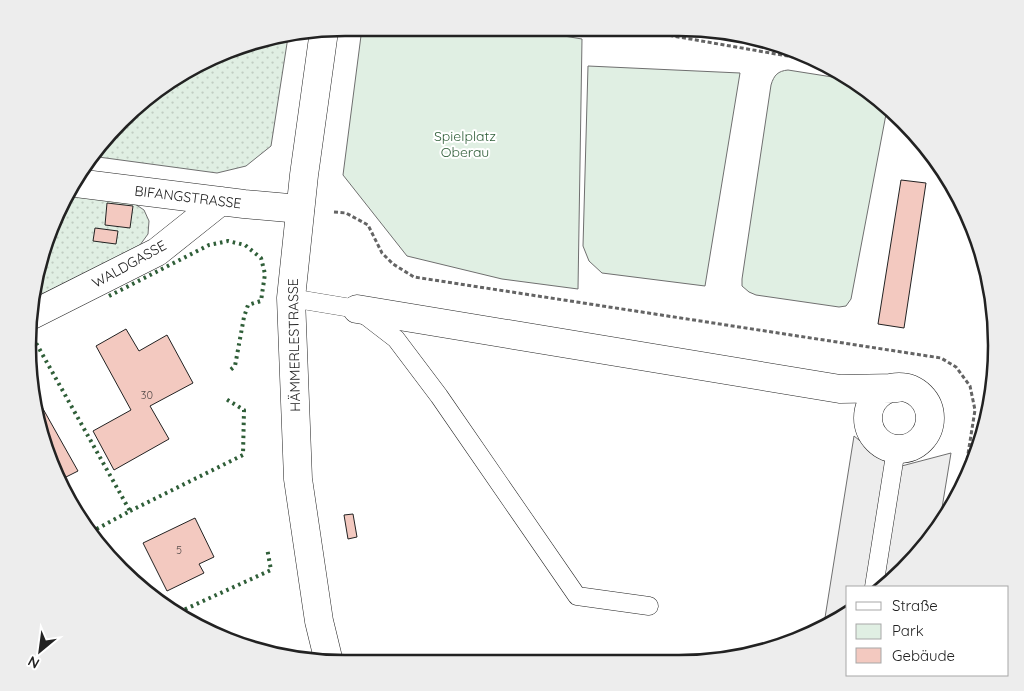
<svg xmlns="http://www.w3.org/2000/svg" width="1024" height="691" font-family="Quicksand,sans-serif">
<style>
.grass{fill:url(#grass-dots);stroke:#6f6f6f}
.park{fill:#e0efe3;stroke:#6f6f6f}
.parking{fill:#ededed;stroke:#6f6f6f}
.building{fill:#f3c9c0;stroke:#222}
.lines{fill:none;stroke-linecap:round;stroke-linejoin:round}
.service-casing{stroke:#222;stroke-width:19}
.minor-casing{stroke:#222;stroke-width:29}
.tertiary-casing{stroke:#222;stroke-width:29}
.path{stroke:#646464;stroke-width:3;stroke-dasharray:4 2.5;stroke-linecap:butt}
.service{stroke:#fff;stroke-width:18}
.minor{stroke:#fff;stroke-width:28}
.tertiary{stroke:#fff;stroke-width:28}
.hedge{stroke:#2f5e38;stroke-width:4;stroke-dasharray:2.5 4;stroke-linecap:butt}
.labels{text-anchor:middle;stroke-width:4;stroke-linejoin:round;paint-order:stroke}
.number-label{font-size:11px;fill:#564c4a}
.park-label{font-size:14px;fill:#2f5e38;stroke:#fff}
.street-label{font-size:14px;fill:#222;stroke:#fff}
.rim{fill:none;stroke:#222;stroke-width:2.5}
</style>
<defs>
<pattern id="grass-dots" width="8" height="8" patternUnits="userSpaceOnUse" patternTransform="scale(1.25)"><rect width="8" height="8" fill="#e0efe3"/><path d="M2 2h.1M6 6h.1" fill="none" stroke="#c0cdc2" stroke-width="1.8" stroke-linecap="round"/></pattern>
</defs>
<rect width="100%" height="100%" fill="#fff"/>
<path class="grass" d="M 288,37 L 271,146 L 246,166 L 217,173 L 91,156 L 93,152 L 169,81 L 244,44 Z
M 69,195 L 132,202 L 144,210 L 149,221 L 148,234 L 140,245 L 34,298 L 52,224 Z"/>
<path class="park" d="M 362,28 L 528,30 L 582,39 L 578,289 L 502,279 L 407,256 L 343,175 Z
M 588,66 L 740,73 L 705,286 L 602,273 L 589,261 L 583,246 Z
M 788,70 L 845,79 L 887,109 L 851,299 L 846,306 L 839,307 L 756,295 L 749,292 L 742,286 L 742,279 L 771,85 C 774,75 778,71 788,70 Z"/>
<path class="parking" d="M 854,436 L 894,468 L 951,453 L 941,514 L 904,570 L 878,587 L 848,587 L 848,608 L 824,624 Z"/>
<path class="building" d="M 901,180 L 926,183 L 904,328 L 878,324 Z
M 107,203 L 133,206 L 130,228 L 105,225 Z
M 95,228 L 118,231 L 116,244 L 93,241 Z
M 126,329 L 139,351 L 167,335 L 193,383 L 150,406 L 169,439 L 114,470 L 93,431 L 131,410 L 96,346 Z
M 33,391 L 78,471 L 64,478 L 73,494 L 67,497 L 34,408 Z
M 353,514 L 357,537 L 348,539 L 344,515 Z
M 195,518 L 214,557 L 199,564 L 204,573 L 167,591 L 143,543 Z"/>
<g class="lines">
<g class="service-casing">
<path id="service" d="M 291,298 L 357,309 L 396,339 L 439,396 L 577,596 L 649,606
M 874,587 L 896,449"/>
</g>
<g class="minor-casing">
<path id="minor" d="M 76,183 L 244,204 L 300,209
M 357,309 L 840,389 L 897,388
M 30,316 L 157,252 L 221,201
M868 418a31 31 0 1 1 62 0a31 31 0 1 1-62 0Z"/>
</g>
<g class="tertiary-casing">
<path id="tertiary" d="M 324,31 L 304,175 L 291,298 L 298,479 L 319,621 L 328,658"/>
</g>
<path class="path" d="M 650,32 L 822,62
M 334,212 L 346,213 L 368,225 L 382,253 L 393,264 L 414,277 L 941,358 L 956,367 L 970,386 L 975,410 L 964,479"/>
<use href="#service" class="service"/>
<use href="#minor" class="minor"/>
<use href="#tertiary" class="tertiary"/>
<path class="hedge" d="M 109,296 L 209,245 L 228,241 L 245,245 L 261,258 L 265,274 L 261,301 L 248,305 L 244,317 L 235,366 L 229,371
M 29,335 L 31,334 L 130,511 L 91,532
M 130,511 L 243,455 L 244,410 L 226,399
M 179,612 L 271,570 L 267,548"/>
</g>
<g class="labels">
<g class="number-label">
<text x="147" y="399">30</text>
<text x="179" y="554">5</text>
</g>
<g class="park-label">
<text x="465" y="141">Spielplatz<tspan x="465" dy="16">Oberau</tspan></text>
</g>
<g class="street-label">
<text transform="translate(188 197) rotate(7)" y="5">BIFANGSTRASSE</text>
<text transform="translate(129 264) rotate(-29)" y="5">WALDGASSE</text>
<text transform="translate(294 345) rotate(-91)" y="5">HÄMMERLESTRASSE</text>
</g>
</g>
<path d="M0 0H1024V691H0ZM345 36H679A309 309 0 0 1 988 345V346A309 309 0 0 1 679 655H345A309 309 0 0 1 36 346V345A309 309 0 0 1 345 36Z" fill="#ededed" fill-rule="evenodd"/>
<path class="rim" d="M345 36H679A309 309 0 0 1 988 345V346A309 309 0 0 1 679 655H345A309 309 0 0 1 36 346V345A309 309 0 0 1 345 36Z"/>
<rect x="846" y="586" width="162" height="90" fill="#ffffff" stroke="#a7a7a7"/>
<rect x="856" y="602" width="25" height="8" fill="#ffffff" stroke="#a7a7a7"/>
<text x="892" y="611" font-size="15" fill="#222222">Straße</text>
<rect x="856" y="624" width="25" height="15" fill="#e0efe3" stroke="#a7a7a7"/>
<text x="892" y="636" font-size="15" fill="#222222">Park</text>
<rect x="856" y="648" width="25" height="15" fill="#f3c9c0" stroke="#a7a7a7"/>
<text x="892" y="661" font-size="15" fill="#222222">Gebäude</text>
<g transform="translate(40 651) rotate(209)" stroke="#ffffff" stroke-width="4" paint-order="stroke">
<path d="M0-4L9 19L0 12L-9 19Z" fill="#222222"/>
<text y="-8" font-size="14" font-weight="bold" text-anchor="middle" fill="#222222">N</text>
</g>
</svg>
